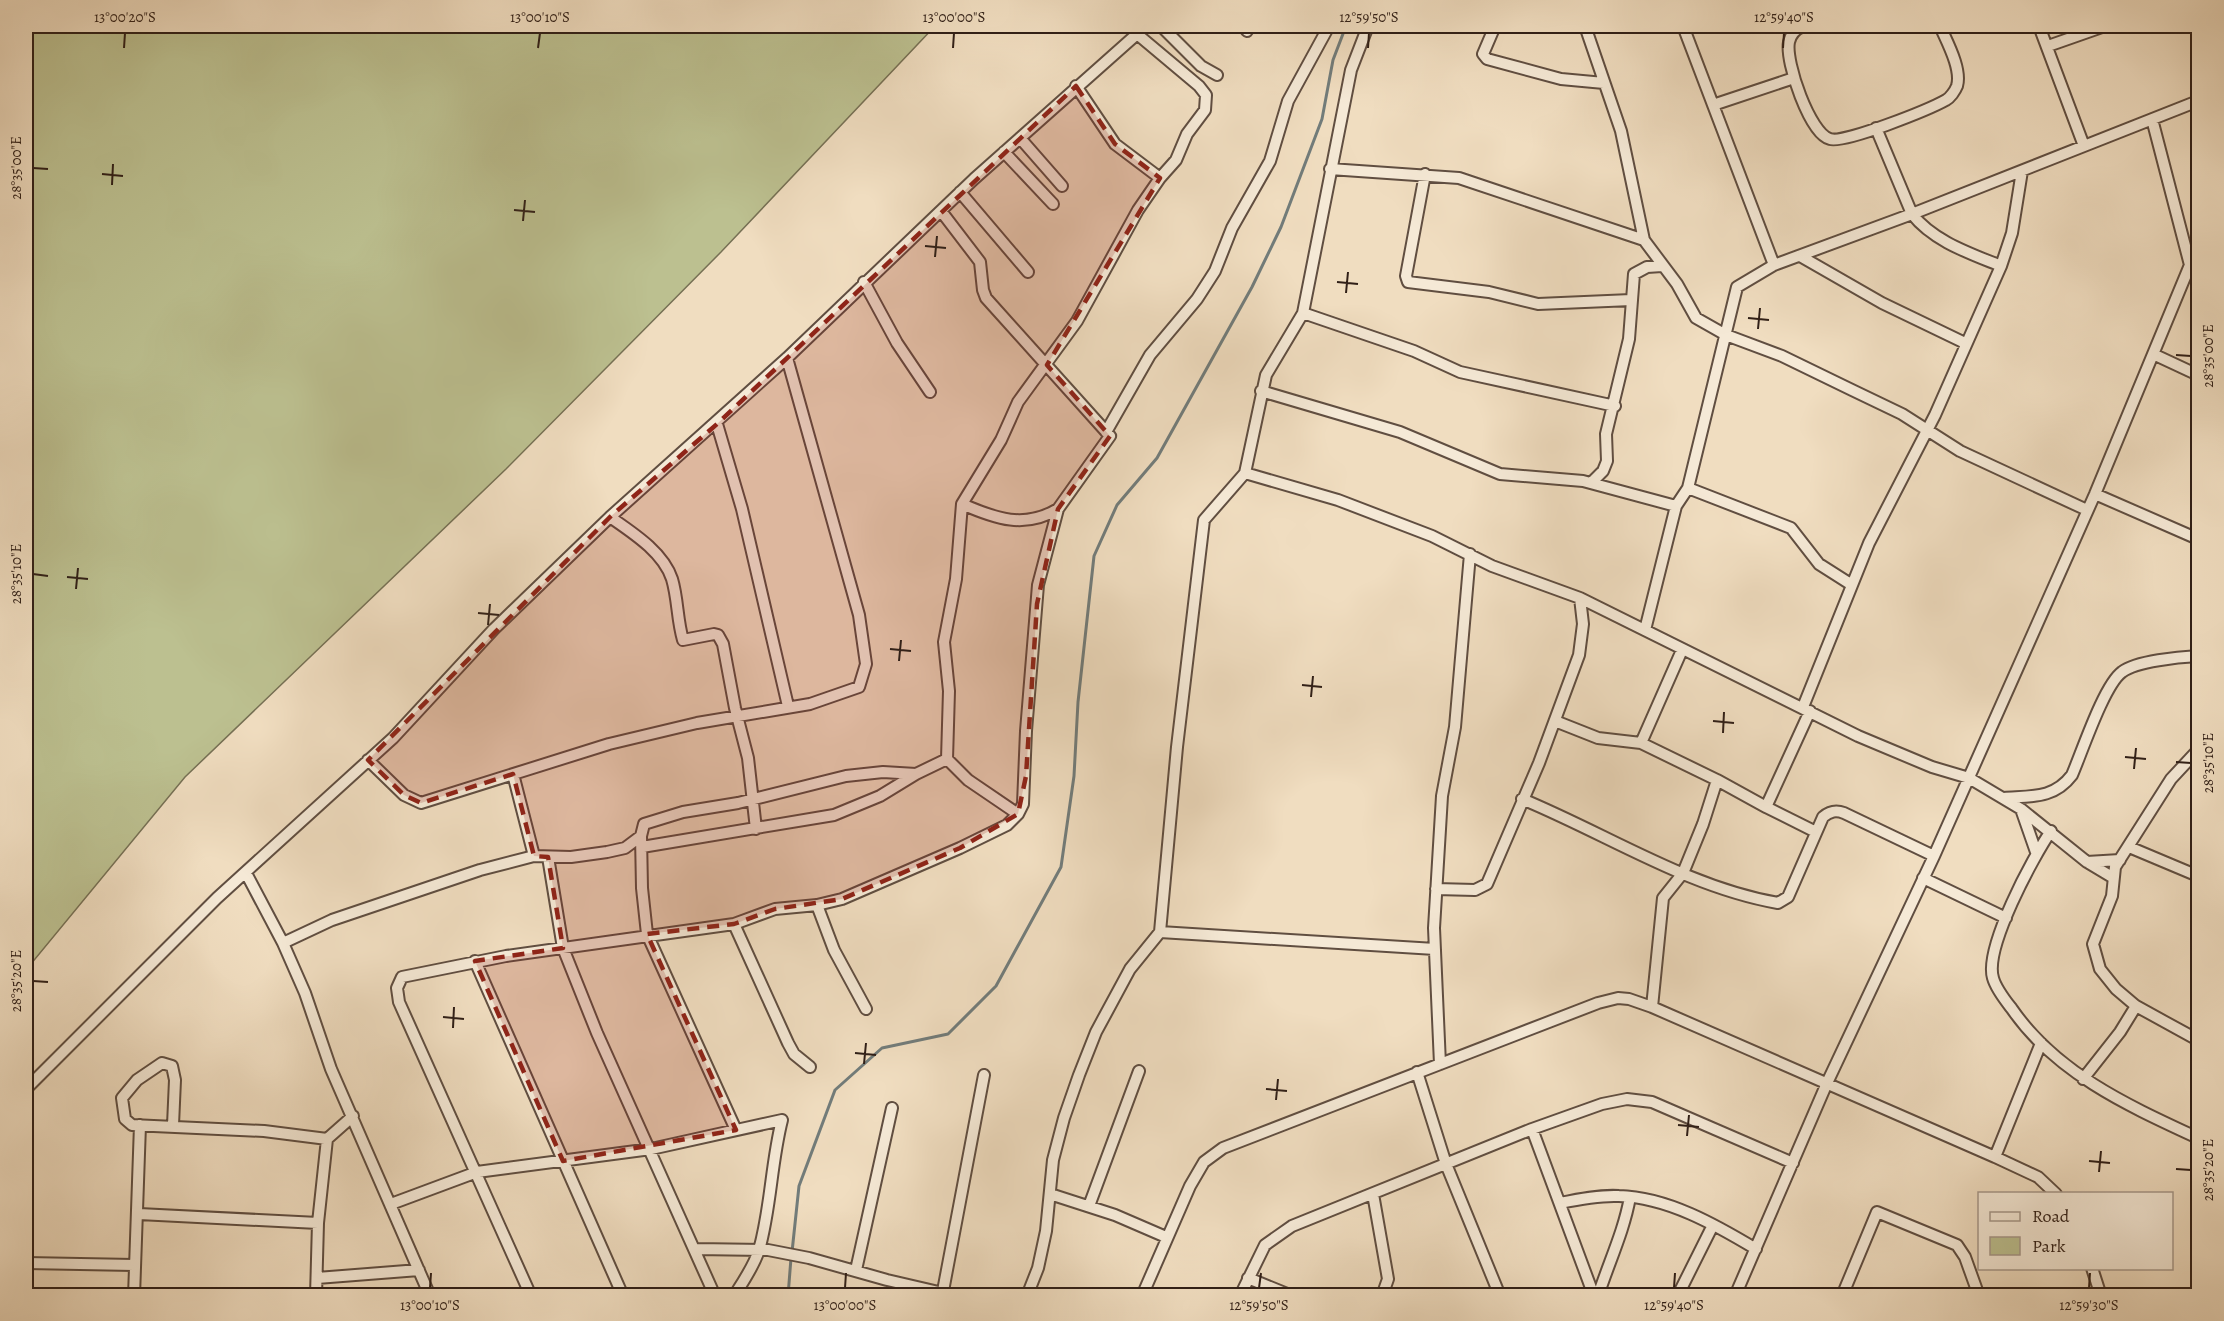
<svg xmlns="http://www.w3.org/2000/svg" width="2224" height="1321" font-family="Alegreya,serif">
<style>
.green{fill:#bcc090;stroke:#767054;stroke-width:1.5}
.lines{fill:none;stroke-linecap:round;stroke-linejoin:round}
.stream{stroke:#727c7a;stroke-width:3}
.minor-casing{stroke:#604e41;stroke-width:14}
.minor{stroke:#f5e9d6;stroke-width:10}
.marked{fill:#8f2418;fill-opacity:0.2;stroke:#8f2418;stroke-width:4.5;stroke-dasharray:12 8;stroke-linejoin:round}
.ticks{fill:none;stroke:#301f17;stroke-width:2}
.neatline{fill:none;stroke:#301f17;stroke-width:2}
.ticks-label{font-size:15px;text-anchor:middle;fill:#301f17}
</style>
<rect width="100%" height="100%" fill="#f0ddc0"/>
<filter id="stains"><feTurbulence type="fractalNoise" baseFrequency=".00333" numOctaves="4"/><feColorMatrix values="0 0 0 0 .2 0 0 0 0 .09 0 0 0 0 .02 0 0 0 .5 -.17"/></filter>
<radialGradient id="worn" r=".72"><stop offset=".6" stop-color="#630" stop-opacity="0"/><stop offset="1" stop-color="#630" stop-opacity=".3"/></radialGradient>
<path class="green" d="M 26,26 L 935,26 L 721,252 L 506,469 L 185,777 L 26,970 Z"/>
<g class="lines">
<path class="stream" d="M 792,1252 L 799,1186 L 835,1090 L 882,1048 L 948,1034 L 996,986 L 1061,867 L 1074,776 L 1078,702 L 1094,556 L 1117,505 L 1157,458 L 1252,287 L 1281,227 L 1322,119 L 1333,60 L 1346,26
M 788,1296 L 791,1258"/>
<g class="minor-casing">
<path id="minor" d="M 1161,26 L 1201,66 L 1217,75
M 1243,26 L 1247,31
M 1495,26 L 1483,54 L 1487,59 L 1561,79 L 1604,83
M 1585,26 L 1621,131 L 1644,240 L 1677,284 L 1696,318 L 1726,335 L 1782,356 L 1852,390 L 1902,414 L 1960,451 L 2087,510
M 1683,26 L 1774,265 L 1912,214 L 2198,101
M 1803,26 C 1796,29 1791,33 1789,42 C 1785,62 1810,134 1830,139 C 1844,144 1930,109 1946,100 C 1950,98 1955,91 1957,86 C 1962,69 1947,42 1940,26
M 2039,26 L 2084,146
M 2048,46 L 2105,26
M 1076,86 L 1115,144 L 1160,178 L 1176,160 L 1187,134 L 1205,110 L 1206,95 L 1199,86 L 1137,34
M 1713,105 L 1794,78
M 1876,128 L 1912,214 C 1933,241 1969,253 2001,266
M 1020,138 L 1062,186
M 1004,152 L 1053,204
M 1330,169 L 1459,178 L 1644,240
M 1425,174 L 1406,276 L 1408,282 L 1489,292 L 1538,304 L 1631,300
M 960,192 L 1028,272
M 1800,256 L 1882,303 L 1965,343
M 864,282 L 897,343 L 930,392
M 1303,313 L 1414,351 L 1460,372 L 1615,406
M 2153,354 L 2198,375
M 1261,391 L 1400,432 L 1500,474 L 1583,481 L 1676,506
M 717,424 L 742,509 L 788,706
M 1106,432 L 1150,355 L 1197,299 L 1215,271 L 1232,228 L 1270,161 L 1288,101 L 1329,26
M 1245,473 L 1338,500 L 1432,536 L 1492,566 L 1580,598 L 1858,736 L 1932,767 L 1969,778 L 2021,809 L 2087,862 L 2112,877
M 1591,483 L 1603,471 L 1607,461 L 1606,434 L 1629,339 L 1634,274 L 1647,267 L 1662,266
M 1688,488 L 1791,528 L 1819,564 L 1852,585
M 2095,494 L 2198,539
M 962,504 C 996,519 1025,529 1058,509
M 610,517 C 633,533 663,552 672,579 C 678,599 677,620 683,640 L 714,634 L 718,635 L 723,644 L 735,708 L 748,758 L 756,829
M 1645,630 L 1676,506 L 1688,488 L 1737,287 L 1774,265
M 1803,707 L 1869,543 L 1935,415 L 2001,266 L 2012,233 L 2022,171
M 1555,721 L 1598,738 L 1641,743 L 1717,780 L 1766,807 L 1810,711
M 1641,743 L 1682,650
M 2198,750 L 2171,779 L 2115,867 L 2112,896 L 2093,944 L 2100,969 L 2116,989 L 2136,1006 L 2198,1040
M 368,760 L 404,795 L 421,803 L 609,744 L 697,723 L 810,704 L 859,687 L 866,664 L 859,615 L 787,358
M 513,774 L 534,856
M 2004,798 C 2031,796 2054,799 2072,775 C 2082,752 2104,685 2122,672 C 2136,661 2180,657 2198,656
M 1522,799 C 1607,834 1687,887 1778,903 L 1788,897 L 1823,817 C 1830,811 1836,810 1844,813 L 1934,856
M 1766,807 L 1816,832
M 2021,809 L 2036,852
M 1018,814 L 968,780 L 947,759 L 949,691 L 944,642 L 956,579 L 962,504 L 1001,440 L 1018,402 L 1077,321 L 1138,210 L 1160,178
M 2051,831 C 2033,857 1984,948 1993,978 C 1996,989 2005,1000 2012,1009 C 2057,1074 2129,1106 2198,1138
M 642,847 L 834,815 L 880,796 L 916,774 L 947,759
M 2129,847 L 2198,876
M 548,857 L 563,948 L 597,1033 L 715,1296
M 2087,862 L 2120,860
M 246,873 L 283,943 L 305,993 L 331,1069 L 430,1296
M 1923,878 L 2006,918
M 1436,889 L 1475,890 L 1487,884 L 1539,763 L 1579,655 L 1583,624 L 1580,598
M 817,905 L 834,950 L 866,1009
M 734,924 L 788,1043 L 794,1054 L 810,1067
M 1160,932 L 1435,949
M 283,943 L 332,920 L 480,870 L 534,856 L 571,857 L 607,852 L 625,848 L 641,836
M 475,961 L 623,1296
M 1652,1007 L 1663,898 L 1683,873 L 1703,824 L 1717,780
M 1440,1064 L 1434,928 L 1442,796 L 1455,727 L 1470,554
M 1417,1072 L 1446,1164 L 1500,1296
M 2083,1079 L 2120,1032 L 2136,1006
M 26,1089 L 217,898 L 393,738 L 494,629 L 610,517 L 787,358 L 974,179 L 1146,26
M 173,1125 L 175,1080 L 172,1066 L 162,1063 L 137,1080 L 122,1098 L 125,1119 L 132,1125 L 264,1131 L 327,1139
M 1532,1129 L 1594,1296
M 736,1130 L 647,934 L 642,888 L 641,836 L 644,824 L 683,812 L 738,803 L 846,776 L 883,772 L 916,774
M 1995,1157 L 2041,1043
M 1050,1194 L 1115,1215 L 1166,1237
M 1373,1194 L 1388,1279 L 1382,1296
M 1560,1203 C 1579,1199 1599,1195 1619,1196 C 1667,1197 1716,1225 1756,1249
M 391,1204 L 477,1172 L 651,1149 L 782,1120 C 771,1163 771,1208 759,1250 C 754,1266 743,1282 734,1296
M 1089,1206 L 1139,1071
M 139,1214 L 318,1223
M 696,1249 L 768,1250 L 809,1258 L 887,1280 L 956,1296
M 26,1263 L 134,1265
M 2092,1268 L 2101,1296
M 856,1270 L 892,1108
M 317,1278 L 419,1270
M 1248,1278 L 1292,1296
M 943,1291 L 984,1075
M 1679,1293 L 1713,1225
M 134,1296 L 140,1125
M 316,1296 L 318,1223 L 327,1139 L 353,1116
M 531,1296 L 399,1002 L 397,988 L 402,977 L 506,956 L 734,924 L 775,909 L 817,905 L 842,899 L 960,848 L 1007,825 L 1018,814 L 1023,804 L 1026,731 L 1038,585 L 1058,509 L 1110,436 L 986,298 L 983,290 L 980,262 L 941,211
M 1027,1296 L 1038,1268 L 1046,1231 L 1053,1160 L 1064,1118 L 1079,1075 L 1096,1032 L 1130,969 L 1160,932 L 1177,747 L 1204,520 L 1245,473 L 1266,375 L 1303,313 L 1351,70 L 1368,26
M 1142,1296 L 1190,1186 L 1204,1162 L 1223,1148 L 1598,1003 L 1618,998 L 1629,999 L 1652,1007 L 1995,1157 L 2038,1177 L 2056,1194
M 1240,1296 L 1265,1245 L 1292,1226 L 1532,1129 L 1602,1104 L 1627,1099 L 1652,1102 L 1793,1163
M 1598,1296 C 1609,1262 1624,1231 1630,1197
M 1735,1296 L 1827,1083 L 1934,856 L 2095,494 L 2190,265 L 2152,119
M 1842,1296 L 1877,1212 L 1957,1245 L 1965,1257 L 1979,1296"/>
</g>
<use href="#minor" class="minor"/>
</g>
<path class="marked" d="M 1076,86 L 1115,144 L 1160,178 L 1047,365 L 1110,436 L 1058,509 L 1037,604 L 1026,776 L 1018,814 L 960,848 L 842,899 L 775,909 L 734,924 L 647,934 L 736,1130 L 563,1161 L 475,961 L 563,948 L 548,857 L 534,856 L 513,774 L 421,803 L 404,795 L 368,760 L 610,517 L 717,424 Z"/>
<path class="ticks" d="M 124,48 L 125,33M 538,48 L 540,33M 953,48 L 954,33M 1368,48 L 1369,33M 1783,48 L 1784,33M 33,168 L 48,169M 102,174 L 123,176M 112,185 L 113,164M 514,210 L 535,212M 523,221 L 525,200M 925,246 L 946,248M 935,257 L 937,236M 1337,282 L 1358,284M 1346,293 L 1348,272M 1748,318 L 1769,320M 1758,329 L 1760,308M 2176,355 L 2191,356M 33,574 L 48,576M 67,577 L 88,579M 76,589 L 78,568M 478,613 L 499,615M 488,625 L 490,604M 890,649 L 911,651M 899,661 L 901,640M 1302,685 L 1322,687M 1311,697 L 1313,676M 1713,721 L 1734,723M 1723,733 L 1724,712M 2125,757 L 2146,759M 2176,762 L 2191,763M 2134,769 L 2136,748M 33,981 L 48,982M 443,1017 L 464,1019M 453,1028 L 454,1007M 855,1053 L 876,1055M 864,1064 L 866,1043M 1266,1089 L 1287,1091M 1276,1100 L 1278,1079M 1678,1125 L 1699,1127M 1687,1136 L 1689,1115M 2089,1161 L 2110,1163M 2176,1169 L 2191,1170M 2099,1172 L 2101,1151M 430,1288 L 431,1273M 845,1288 L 846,1273M 1259,1288 L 1261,1273M 1674,1288 L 1675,1273M 2089,1288 L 2090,1273"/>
<rect width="2224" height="1321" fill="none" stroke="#f0ddc0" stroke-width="66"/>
<rect x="1978" y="1192" width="195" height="78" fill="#f5e9d6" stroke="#a6988a" stroke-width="1.5"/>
<rect x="1990" y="1212" width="30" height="9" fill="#f5e9d6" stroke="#a6988a" stroke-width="1.5"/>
<text x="2032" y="1222" font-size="18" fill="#301f17">Road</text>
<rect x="1990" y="1237" width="30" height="18" fill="#bcc090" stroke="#a6988a" stroke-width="1.5"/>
<text x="2032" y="1252" font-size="18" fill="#301f17">Park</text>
<rect x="33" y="33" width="2158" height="1255" class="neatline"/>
<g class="ticks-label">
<text x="125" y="22">13°00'20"S</text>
<text x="540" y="22">13°00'10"S</text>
<text x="954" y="22">13°00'00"S</text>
<text x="1369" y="22">12°59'50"S</text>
<text x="1784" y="22">12°59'40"S</text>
<text transform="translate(16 168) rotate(-90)" y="5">28°35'00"E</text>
<text transform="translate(2208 356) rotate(-90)" y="5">28°35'00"E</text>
<text transform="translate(16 574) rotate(-90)" y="5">28°35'10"E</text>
<text transform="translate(2208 763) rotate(-90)" y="5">28°35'10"E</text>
<text transform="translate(16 981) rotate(-90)" y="5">28°35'20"E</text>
<text transform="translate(2208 1170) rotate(-90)" y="5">28°35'20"E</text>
<text x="430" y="1310">13°00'10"S</text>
<text x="845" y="1310">13°00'00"S</text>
<text x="1259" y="1310">12°59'50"S</text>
<text x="1674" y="1310">12°59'40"S</text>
<text x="2089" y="1310">12°59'30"S</text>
</g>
<rect width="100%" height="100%" filter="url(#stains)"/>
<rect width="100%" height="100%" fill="url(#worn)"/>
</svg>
